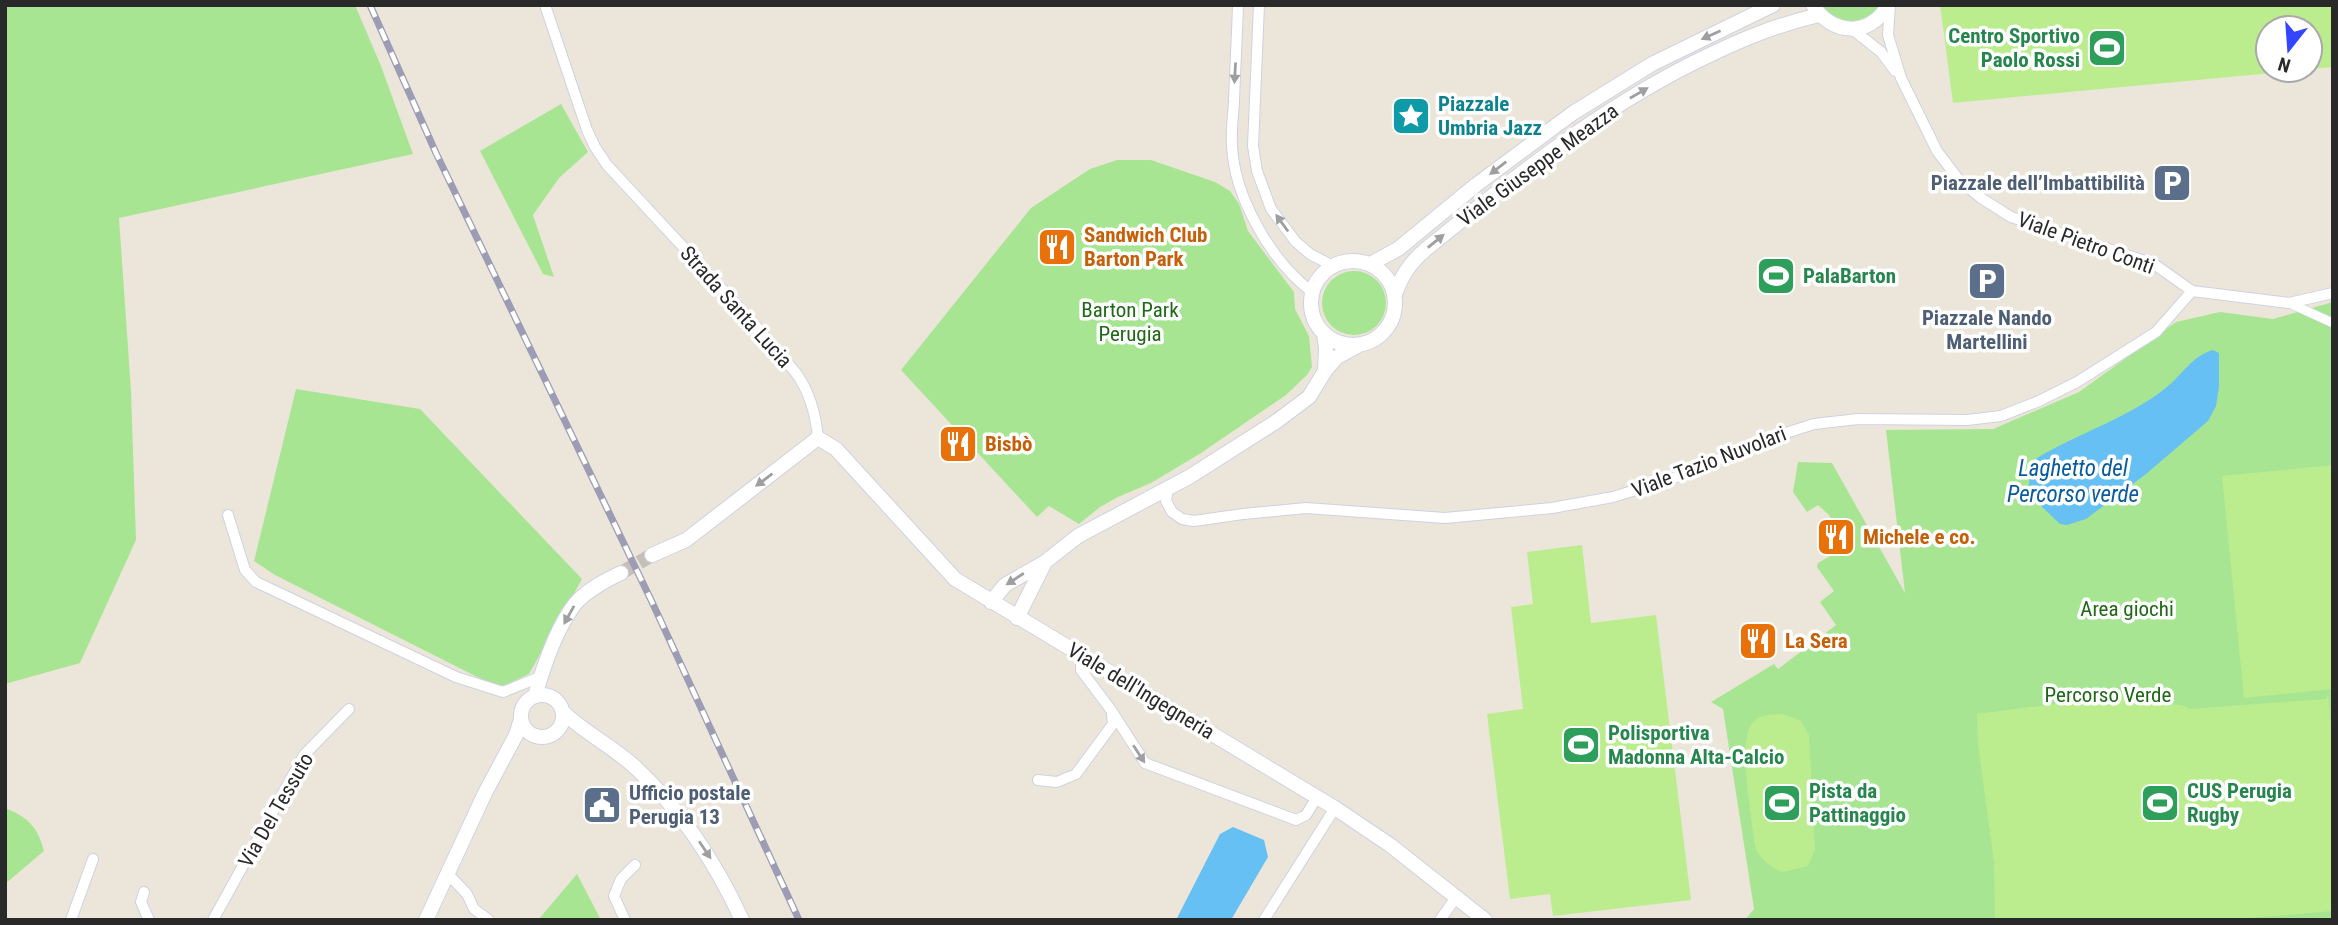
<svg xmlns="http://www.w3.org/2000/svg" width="2338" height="925" font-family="'Roboto Condensed',sans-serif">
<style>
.green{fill:#a7e593}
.pitch{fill:#bbed8e}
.water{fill:#67c0f3}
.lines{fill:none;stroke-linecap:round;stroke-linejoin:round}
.tertiary-tunnel{stroke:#c5c0b7;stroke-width:14;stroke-dasharray:14 7;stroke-linecap:butt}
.pedestrian-casing{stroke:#cfd1e3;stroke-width:10}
.minor-casing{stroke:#cfd1e3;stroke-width:12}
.tertiary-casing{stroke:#cfd1e3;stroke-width:16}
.pedestrian{stroke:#fff;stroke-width:9}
.minor{stroke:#fff;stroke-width:10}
.tertiary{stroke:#fff;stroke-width:14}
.rail-casing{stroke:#9c9db4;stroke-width:7}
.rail{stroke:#fff;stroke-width:4.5;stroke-dasharray:13;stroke-linecap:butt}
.oneway{fill:#9f9f9f}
.labels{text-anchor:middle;stroke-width:7;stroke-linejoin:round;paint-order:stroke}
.leisure-label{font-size:21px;font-weight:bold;fill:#27864d;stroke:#fff;text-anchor:start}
.culture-label{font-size:21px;font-weight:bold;fill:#0d838f;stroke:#fff;text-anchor:start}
.street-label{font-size:21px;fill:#292929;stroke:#fff}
.service-label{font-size:21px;font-weight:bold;fill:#4e5e75;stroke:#fff;text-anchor:end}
.food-label{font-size:21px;font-weight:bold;fill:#c56008;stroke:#fff;text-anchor:start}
.park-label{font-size:21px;fill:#1f6816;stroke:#fff}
.water-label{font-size:23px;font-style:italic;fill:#075b9e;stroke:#fff}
</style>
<rect width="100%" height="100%" fill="#ece6da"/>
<path class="green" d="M 5,5 L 355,5 L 381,66 L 413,154 L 119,218 L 131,391 L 136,540 L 80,663 L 5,684 Z
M 1822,5 L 1880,5 C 1864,26 1837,27 1822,5 Z
M 561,104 L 588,152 L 559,178 L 533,215 L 554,277 L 543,274 L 480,151 Z
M 1117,160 L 1151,160 L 1215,182 L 1230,191 L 1239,204 L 1248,231 L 1294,292 L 1295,309 L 1309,336 L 1312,367 L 1307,375 L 1286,395 L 1201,453 L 1151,483 L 1118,497 L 1100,507 L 1079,524 L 1049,506 L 1037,517 L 901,370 L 1031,208 L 1090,169 Z
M1322 303a32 32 0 1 1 64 0a32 32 0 1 1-64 0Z
M 2333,302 L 2333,920 L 1745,920 L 1754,909 L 1723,709 L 1711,702 L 1774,664 L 1778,669 L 1836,625 L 1820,602 L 1834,591 L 1817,567 L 1818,563 L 1849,545 L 1829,515 L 1818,505 L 1807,512 L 1793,492 L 1798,462 L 1832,463 L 1905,593 L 1886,430 L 1993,429 L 2079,392 L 2176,322 L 2220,312 L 2273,319 Z
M 296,389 L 420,409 L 582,579 L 529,674 L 499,688 L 275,575 L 254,561 Z
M 5,808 C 28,817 38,827 44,851 L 5,884 Z
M 577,874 L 601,920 L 538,920 Z"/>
<path class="pitch" d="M 1940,5 L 2333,5 L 2333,67 L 2310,69 L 2310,28 L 2268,28 L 2268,70 L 2303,70 L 1953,103 Z
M 2333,465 L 2333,691 L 2332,689 L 2244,698 L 2222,476 Z
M 1582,545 L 1591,623 L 1656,615 L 1691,900 L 1553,916 L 1550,894 L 1510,899 L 1487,714 L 1523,709 L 1511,607 L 1533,604 L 1527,552 Z
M 2328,695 L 2333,745 L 2333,911 L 2224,920 L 1995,920 L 1994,862 L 1978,744 L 1977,714 L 2116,696 L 2185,706 L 2189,709 L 2326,699 Z
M 1781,714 L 1800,720 L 1809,735 L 1815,849 L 1808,866 L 1782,872 C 1770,866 1759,859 1755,846 C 1752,820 1738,745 1751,725 C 1758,714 1771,715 1781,714 Z"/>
<path class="water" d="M 2213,350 L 2219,353 L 2219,387 L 2216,406 L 2208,421 L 2146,474 L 2086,519 L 2067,525 L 2060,524 L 2039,504 L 2029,485 L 2030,471 L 2037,458 C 2077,434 2132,416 2167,387 C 2183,374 2192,356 2213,350 Z
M 1233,827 L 1264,840 L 1268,857 L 1231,920 L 1176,920 L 1220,834 Z"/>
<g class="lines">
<path class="tertiary-tunnel" d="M 621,573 L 652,555"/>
<g class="pedestrian-casing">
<path id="pedestrian" d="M 2289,303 L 2333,323"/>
</g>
<g class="minor-casing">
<path id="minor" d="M 545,5 L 587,130 L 595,147 L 607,165 L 749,318 L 796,373 C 809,391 816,416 818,438
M 1238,5 C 1237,38 1235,70 1234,102 C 1233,116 1231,131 1232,145 C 1234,197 1271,261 1312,292
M 1259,5 L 1253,146 L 1257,171 L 1271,209 L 1296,242 L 1310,254 L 1333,266
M 1890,5 L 1888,35 L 1901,78 L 1937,151 L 1959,180 L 1981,198 L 2011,217 L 2154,264 L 2192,291 L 2289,303 L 2333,293
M 1852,29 L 1881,52 L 1895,71
M 1168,488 L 1166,501 L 1172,512 L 1182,519 L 1194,521 L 1243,514 L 1306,508 L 1445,518 L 1552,508 L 1613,497 L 1674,478 L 1761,441 L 1814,424 L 1858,419 L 1967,420 L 2001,416 L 2039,401 L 2077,382 L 2156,332 L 2192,291
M 228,515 L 245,570 L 256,582 L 456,677 L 503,692 L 540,677
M 1081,654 L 1081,670 L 1111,710 L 1145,763 L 1296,820 L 1306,815 L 1317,797
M 1038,780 L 1057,782 L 1076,774 L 1113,724 L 1112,713
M 449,875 L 467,894 L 474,909 L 489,920
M 144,892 L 141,902 L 149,920
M 71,920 L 93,859
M 213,920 L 304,755 L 349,709
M 625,920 L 614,896 L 621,879 L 635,865
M 1264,920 L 1335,808
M 1440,920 L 1457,896"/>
</g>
<g class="tertiary-casing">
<path id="tertiary" d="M 1813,5 C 1831,35 1870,38 1888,5
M1311 303a42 42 0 1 1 84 0a42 42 0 1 1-84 0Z
M 1370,264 L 1398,249 L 1476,185 L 1573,113 L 1652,64 L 1773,5
M 1395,294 C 1402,275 1410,263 1425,250 C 1512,179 1595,112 1695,62 C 1738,41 1772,26 1819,15
M 1324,333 L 1326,349 L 1325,371
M 652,555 L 686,540 L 818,438 L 836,449 L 955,579 L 1335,808 L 1390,845 L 1485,920
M 991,602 L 1005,585 L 1045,562 L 1078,536 L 1189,477 L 1277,421 L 1309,397 L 1325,371 L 1337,357 L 1359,345
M 1017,618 L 1045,562
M521 716a21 21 0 1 1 42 0a21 21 0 1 1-42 0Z
M 535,696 C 543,668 557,627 575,604 C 587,590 604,581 621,573
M 563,712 C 585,733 613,747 635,767 C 681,810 716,863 742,920
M 426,920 L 485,793 L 516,735 L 521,719"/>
</g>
<use href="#pedestrian" class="pedestrian"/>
<use href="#minor" class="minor"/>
<use href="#tertiary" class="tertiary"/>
<g class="rail-casing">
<path id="rail" d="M 370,5 L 436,153 L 652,602 L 799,920"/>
</g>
<use href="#rail" class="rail"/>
</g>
<defs><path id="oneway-solid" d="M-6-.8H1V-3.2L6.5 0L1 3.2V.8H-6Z" transform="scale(1.75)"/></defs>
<g class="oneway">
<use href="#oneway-solid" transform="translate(1711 35) rotate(156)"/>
<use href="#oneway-solid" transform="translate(1235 73) rotate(93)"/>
<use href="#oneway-solid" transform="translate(1639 93) rotate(-30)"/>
<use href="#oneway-solid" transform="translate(1498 168) rotate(142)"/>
<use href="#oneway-solid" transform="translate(1282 223) rotate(-126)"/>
<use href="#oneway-solid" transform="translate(1436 241) rotate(-39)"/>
<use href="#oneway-solid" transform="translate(764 480) rotate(143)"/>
<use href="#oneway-solid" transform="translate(1015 579) rotate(147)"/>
<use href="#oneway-solid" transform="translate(569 615) rotate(119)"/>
<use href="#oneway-solid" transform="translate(1139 754) rotate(57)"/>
<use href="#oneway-solid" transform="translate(705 850) rotate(56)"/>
</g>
<defs>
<g id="stadium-square" transform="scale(2.0125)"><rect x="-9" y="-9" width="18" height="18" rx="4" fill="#2e9e5b" stroke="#fff"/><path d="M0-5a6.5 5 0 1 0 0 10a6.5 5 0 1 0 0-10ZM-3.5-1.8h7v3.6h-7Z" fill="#fff"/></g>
<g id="sight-square" transform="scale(2.0125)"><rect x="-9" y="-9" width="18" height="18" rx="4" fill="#0f9aa8" stroke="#fff"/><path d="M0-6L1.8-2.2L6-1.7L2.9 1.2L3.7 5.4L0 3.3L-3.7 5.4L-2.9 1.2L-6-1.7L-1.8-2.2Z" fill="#fff"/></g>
<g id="parking-square" transform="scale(2.0125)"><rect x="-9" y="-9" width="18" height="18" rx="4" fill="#5c6f8a" stroke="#fff"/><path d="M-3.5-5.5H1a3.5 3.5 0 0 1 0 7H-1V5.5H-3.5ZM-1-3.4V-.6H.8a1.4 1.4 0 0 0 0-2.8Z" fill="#fff"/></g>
<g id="restaurant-square" transform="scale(2.0125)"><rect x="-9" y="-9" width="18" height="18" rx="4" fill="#e8710a" stroke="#fff"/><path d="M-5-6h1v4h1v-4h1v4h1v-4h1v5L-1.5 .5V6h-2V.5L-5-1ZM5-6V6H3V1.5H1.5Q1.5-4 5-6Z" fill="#fff"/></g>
<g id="civic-square" transform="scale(2.0125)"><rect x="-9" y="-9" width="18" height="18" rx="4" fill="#5c6f8a" stroke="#fff"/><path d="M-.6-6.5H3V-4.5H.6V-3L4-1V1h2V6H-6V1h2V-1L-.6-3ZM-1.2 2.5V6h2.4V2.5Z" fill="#fff"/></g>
</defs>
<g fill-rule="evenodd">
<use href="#stadium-square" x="2107" y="48"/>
<use href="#sight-square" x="1411" y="116"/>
<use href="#parking-square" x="2172" y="183"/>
<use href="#restaurant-square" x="1057" y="247"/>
<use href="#stadium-square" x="1776" y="276"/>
<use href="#parking-square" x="1987" y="281"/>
<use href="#restaurant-square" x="958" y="444"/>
<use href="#restaurant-square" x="1836" y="537"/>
<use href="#restaurant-square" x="1758" y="641"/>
<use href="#stadium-square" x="1581" y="745"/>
<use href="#stadium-square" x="1782" y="803"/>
<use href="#stadium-square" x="2160" y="803"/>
<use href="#civic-square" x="602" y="805"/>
</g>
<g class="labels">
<g class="leisure-label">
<text x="2080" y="43" text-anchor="end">Centro Sportivo<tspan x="2080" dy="24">Paolo Rossi</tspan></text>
<text x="1803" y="283">PalaBarton</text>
<text x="1608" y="740">Polisportiva<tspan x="1608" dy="24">Madonna Alta-Calcio</tspan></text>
<text x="1809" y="798">Pista da<tspan x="1809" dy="24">Pattinaggio</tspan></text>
<text x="2187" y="798">CUS Perugia<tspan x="2187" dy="24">Rugby</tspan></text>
</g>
<g class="culture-label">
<text x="1438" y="111">Piazzale<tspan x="1438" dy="24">Umbria Jazz</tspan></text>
</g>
<g class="street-label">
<text transform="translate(1538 165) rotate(-36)" y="7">Viale Giuseppe Meazza</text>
<text transform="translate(2086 243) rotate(20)" y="7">Viale Pietro Conti</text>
<text transform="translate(736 307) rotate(48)" y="7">Strada Santa Lucia</text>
<text transform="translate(1709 462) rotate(-21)" y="7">Viale Tazio Nuvolari</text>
<text transform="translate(1141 691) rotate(31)" y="7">Viale dell'Ingegneria</text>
<text transform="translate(276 810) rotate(-60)" y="7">Via Del Tessuto</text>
</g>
<g class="service-label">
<text x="2145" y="190">Piazzale dell’Imbattibilità</text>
<text x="1987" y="325" text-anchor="middle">Piazzale Nando<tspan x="1987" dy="24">Martellini</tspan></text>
<text x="629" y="800" text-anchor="start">Ufficio postale<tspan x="629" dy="24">Perugia 13</tspan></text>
</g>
<g class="food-label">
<text x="1084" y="242">Sandwich Club<tspan x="1084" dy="24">Barton Park</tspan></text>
<text x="985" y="451">Bisbò</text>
<text x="1863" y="544">Michele e co.</text>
<text x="1785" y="648">La Sera</text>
</g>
<g class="park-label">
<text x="1130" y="317">Barton Park<tspan x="1130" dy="24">Perugia</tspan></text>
<text x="2127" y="616">Area giochi</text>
<text x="2108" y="702">Percorso Verde</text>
</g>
<g class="water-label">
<text x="2073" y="476">Laghetto del<tspan x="2073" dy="26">Percorso verde</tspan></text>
</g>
</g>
<rect width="2338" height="925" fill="none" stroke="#292929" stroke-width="14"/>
<g transform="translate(2289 49) rotate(197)"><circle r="33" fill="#ffffff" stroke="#a9a9a9" stroke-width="2"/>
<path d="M0-5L12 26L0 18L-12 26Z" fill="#3345ff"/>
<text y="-10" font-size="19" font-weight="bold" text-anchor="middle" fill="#292929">N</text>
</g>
</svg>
